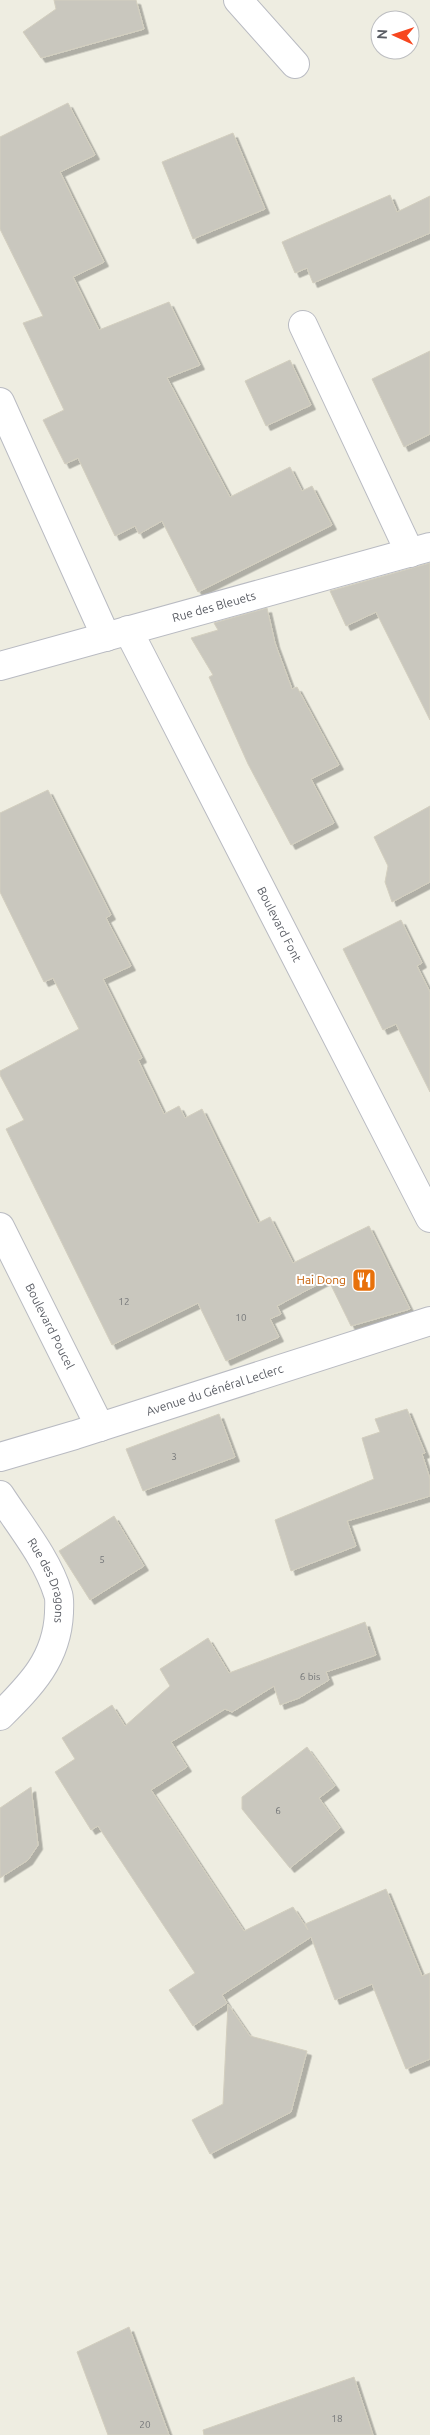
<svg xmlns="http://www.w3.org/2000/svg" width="430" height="2435" font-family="Ubuntu,sans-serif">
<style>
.building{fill:#c9c7be;stroke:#d3cfbf;filter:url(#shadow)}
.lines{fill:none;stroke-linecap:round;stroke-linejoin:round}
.street-casing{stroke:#b9bbc2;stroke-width:30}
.street{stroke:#fff;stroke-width:28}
.labels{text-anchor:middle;stroke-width:4;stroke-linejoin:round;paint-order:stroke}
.number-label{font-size:10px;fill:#76787a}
.street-label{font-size:12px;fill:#5a5d64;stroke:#fff}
.food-label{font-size:12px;fill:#c56008;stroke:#fff;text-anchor:end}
</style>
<defs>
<filter id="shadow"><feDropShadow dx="4.5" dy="4.5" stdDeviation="0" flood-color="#0004"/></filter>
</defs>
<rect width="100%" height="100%" fill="#eeede1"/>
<path class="building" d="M 54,0 L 136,0 L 144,29 L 41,58 L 23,32 L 56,9 Z
M 68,103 L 95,155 L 60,172 L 104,262 L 73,277 L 99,330 L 169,302 L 200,365 L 167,378 L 230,497 L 290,467 L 302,491 L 312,486 L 332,525 L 198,592 L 162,521 L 139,534 L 135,526 L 115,536 L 78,458 L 65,464 L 43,420 L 64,410 L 23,323 L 43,316 L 0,229 L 0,137 Z
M 233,133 L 265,209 L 193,239 L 162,162 Z
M 390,195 L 397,212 L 430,196 L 430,233 L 313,283 L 307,268 L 295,273 L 282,242 Z
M 430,351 L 430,434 L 404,447 L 372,379 Z
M 290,360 L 311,405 L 266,426 L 245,381 Z
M 430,563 L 430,720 L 376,612 L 346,626 L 330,591 Z
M 267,608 L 275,643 L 292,689 L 297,687 L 339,765 L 311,779 L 334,823 L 291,845 L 248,764 L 209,677 L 213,675 L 191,638 L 218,630 L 214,623 Z
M 48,790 L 111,915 L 106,918 L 131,966 L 103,979 L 142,1058 L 138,1060 L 164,1114 L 179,1106 L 185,1118 L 202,1109 L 258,1223 L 270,1217 L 293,1263 L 369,1226 L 410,1309 L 351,1326 L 328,1279 L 277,1306 L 281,1314 L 270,1319 L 279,1337 L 226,1361 L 198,1303 L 112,1345 L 6,1129 L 24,1120 L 0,1075 L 0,1071 L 79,1029 L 53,978 L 44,982 L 0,892 L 0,813 Z
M 430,806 L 430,882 L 392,902 L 385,882 L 388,866 L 374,837 Z
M 401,920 L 422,963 L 417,966 L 430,992 L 430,1092 L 396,1024 L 383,1030 L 343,949 Z
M 407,1409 L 425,1453 L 422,1454 L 430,1479 L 430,1496 L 347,1521 L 356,1546 L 291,1571 L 275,1520 L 374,1479 L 362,1438 L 380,1432 L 375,1419 Z
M 219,1414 L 235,1457 L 143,1491 L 126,1449 Z
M 114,1516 L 144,1566 L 90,1600 L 59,1551 Z
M 365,1622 L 376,1655 L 326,1672 L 329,1680 L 299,1698 L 280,1705 L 274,1686 L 232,1712 L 225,1709 L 171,1742 L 187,1767 L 151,1790 L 244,1931 L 293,1907 L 308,1930 L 305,1924 L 386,1889 L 422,1976 L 430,1973 L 430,2059 L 406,2069 L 372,1984 L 335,2000 L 311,1937 L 222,1995 L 227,2003 L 193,2026 L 169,1990 L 195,1973 L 98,1826 L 91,1830 L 55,1772 L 75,1759 L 62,1738 L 112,1705 L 125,1726 L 170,1686 L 160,1669 L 208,1638 L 229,1673 Z
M 307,1747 L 335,1786 L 319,1798 L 340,1828 L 290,1868 L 242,1809 L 242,1797 Z
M 31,1787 L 38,1845 L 28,1860 L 0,1878 L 0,1808 Z
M 228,2004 L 250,2036 L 307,2051 L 291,2112 L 210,2154 L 192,2120 L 223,2104 Z
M 129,2327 L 169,2435 L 108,2435 L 77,2352 Z
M 354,2377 L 373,2435 L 204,2435 L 203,2430 Z"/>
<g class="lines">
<g class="street-casing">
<g id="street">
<path d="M 238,0 L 295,64"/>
<path d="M 303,325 L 410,553"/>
<path d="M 0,402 L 106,637"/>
<path id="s1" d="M 128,630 L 430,1218"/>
<path id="s2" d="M 0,666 L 430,547"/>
<path id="s3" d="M 0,1227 L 100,1427"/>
<path id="s4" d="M 0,1457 L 75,1435 L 430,1321"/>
<path id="s5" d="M 0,1495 C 20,1526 47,1558 58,1594 C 60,1599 59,1607 59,1613 C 57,1659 31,1685 0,1716"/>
</g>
</g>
<use href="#street" class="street"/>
</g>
<defs>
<g id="restaurant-square" transform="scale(1.25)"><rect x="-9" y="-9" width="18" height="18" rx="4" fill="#e8710a" stroke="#fff"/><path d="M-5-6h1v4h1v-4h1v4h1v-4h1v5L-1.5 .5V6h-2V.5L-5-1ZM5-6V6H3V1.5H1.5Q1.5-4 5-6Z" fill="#fff"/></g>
</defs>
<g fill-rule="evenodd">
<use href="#restaurant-square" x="364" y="1280"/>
</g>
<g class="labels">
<g class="number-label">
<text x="124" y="1305">12</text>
<text x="241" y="1321">10</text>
<text x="174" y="1460">3</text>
<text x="102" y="1563">5</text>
<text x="310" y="1680">6 bis</text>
<text x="278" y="1814">6</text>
<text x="337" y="2422">18</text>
<text x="145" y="2428">20</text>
</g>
<g class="street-label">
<text dy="4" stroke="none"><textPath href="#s2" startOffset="222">Rue des Bleuets</textPath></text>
<text dy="4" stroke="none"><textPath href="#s1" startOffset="331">Boulevard Font</textPath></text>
<text dy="4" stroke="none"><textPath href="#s3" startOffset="111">Boulevard Poucel</textPath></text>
<text dy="4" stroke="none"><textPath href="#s4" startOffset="225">Avenue du Général Leclerc</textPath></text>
<text dy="4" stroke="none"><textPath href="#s5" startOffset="99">Rue des Dragons</textPath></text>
</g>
<g class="food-label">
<text x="346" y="1284">Hai Dong</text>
</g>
</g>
<g transform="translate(395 35) rotate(273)"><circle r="24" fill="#ffffff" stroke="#bdbec1"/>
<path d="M0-4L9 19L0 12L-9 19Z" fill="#f7471f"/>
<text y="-8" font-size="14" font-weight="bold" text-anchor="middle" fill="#5a5d64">N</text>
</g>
</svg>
